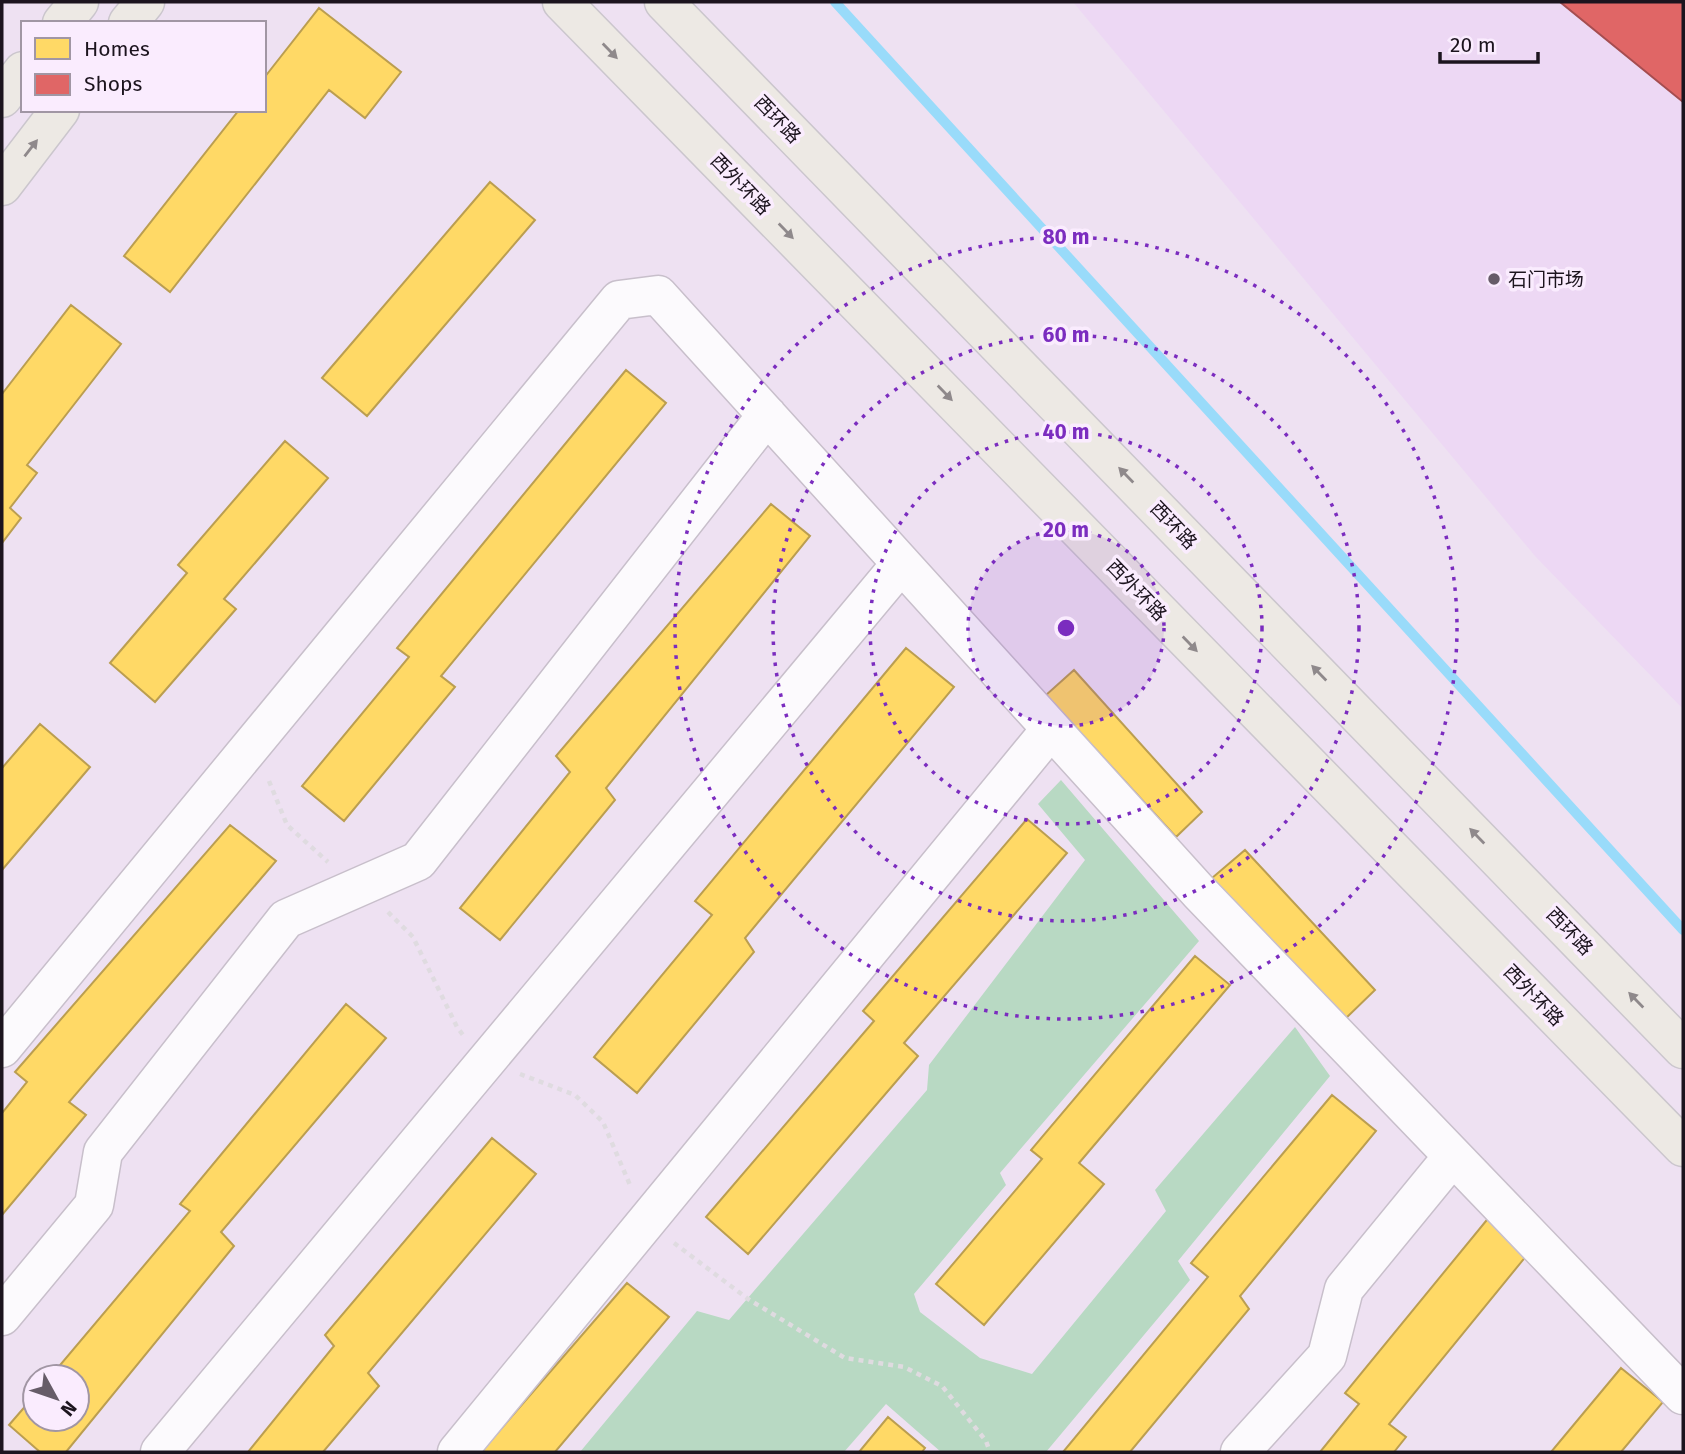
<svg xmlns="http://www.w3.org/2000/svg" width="1685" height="1454" font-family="'Fira Sans','Noto Sans SC',sans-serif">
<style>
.built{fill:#edd8f4}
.green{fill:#b8d9c3}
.homes{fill:#ffd966;stroke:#bb9e50;stroke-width:2}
.shops{fill:#e06666;stroke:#a54d50;stroke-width:2}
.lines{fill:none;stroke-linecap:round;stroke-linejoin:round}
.stream{stroke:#99dbfa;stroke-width:10}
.minor-casing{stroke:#c8bfcb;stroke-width:41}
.major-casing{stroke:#cbc6cd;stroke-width:41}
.path{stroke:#dfdbe0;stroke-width:4.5;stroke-dasharray:5 5;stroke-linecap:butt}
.minor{stroke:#fcfafd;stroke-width:38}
.major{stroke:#ede9e4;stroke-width:38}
.oneway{fill:#8f898b}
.ring{fill:none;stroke:#7b2cbf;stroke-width:3.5;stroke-dasharray:3.5 7}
.poi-dot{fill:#665c68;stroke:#faecfe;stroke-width:2.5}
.labels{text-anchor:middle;stroke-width:7;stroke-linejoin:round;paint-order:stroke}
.street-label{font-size:19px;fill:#1c141e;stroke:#faecfe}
.poi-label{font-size:19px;fill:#1c141e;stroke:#faecfe;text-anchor:start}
.centre{fill:#7b2cbf;stroke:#faecfe;stroke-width:3.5}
.ring-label{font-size:21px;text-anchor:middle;font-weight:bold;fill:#7b2cbf;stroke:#faecfe;stroke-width:7;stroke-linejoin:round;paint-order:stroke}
</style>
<rect width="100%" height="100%" fill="#eee1f2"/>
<path class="built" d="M 1073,2 L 1683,2 L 1683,709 L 1535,556 Z"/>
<path class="green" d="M 1061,780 L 1199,941 L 1000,1173 L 1006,1185 L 914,1294 L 920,1312 L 980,1358 L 1032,1374 L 1166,1211 L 1155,1190 L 1295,1027 L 1330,1076 L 1178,1261 L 1190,1280 L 1046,1452 L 941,1452 L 886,1404 L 844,1452 L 580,1452 L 697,1311 L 729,1320 L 927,1090 L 929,1065 L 1085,860 L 1038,804 Z"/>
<path class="homes" d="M 319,8 L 401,72 L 365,118 L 329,90 L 170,292 L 124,256 L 239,110 L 264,110 L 264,78 Z
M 490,182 L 535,220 L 367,416 L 322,378 Z
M 71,305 L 121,344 L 27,465 L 37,473 L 10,508 L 21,518 L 2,543 L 2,394 Z
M 626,370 L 666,403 L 441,676 L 455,687 L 344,821 L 302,786 L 409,657 L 397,648 Z
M 285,441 L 328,478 L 224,599 L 236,609 L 155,702 L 110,663 L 187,573 L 178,565 Z
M 771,504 L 810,536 L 606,788 L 615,800 L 500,940 L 460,908 L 570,772 L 556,756 Z
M 906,648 L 954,687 L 745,938 L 754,952 L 637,1093 L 594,1057 L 712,915 L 695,901 Z
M 1074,670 L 1202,812 L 1176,837 L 1046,695 Z
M 40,724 L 90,767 L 2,870 L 2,768 Z
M 1027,819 L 1067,853 L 904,1043 L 918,1056 L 748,1254 L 706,1217 L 874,1021 L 863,1011 Z
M 230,825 L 276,861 L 69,1102 L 86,1115 L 2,1215 L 2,1113 L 27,1082 L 15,1072 Z
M 1245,850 L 1375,990 L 1343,1021 L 1212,878 Z
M 1195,956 L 1230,985 L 1079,1163 L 1104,1184 L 984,1325 L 936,1284 L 1042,1159 L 1031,1150 Z
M 346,1004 L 386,1038 L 221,1232 L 234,1246 L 66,1452 L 40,1452 L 9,1425 L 35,1395 L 35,1419 L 77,1419 L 77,1377 L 50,1377 L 190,1211 L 180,1204 Z
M 1332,1095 L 1376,1131 L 1240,1296 L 1249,1309 L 1130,1452 L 1063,1452 L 1208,1277 L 1191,1263 Z
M 492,1138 L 536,1174 L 368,1373 L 379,1386 L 323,1452 L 248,1452 L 334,1346 L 325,1335 Z
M 1495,1210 L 1536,1244 L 1389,1424 L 1406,1437 L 1394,1452 L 1320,1452 L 1359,1404 L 1345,1393 Z
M 627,1283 L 669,1317 L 555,1452 L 481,1452 Z
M 1621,1368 L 1663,1402 L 1621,1452 L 1551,1452 Z
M 888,1417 L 925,1448 L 922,1452 L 859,1452 Z"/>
<path class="shops" d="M 1560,2 L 1683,2 L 1683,102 Z"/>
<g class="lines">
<path class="stream" d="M 835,2 L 1683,930"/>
<g class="minor-casing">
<path id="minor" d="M 2,1048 L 619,300 L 658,295 L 1199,892 L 1683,1395
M 2,1316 L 94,1205 L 103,1152 L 286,919 L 418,861 L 767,415
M 160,1452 L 901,564
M 457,1452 L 1051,729
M 1240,1452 L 1327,1356 L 1344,1289 L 1453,1156"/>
</g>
<g class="major-casing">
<path id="major" d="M 562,2 L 1683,1147
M 664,2 L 1683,1049
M 62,23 L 79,2
M 128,23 L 145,2
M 2,98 L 23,71
M 2,186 L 60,110"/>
</g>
<path class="path" d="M 269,781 L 287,825 L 328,862
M 388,912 L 413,937 L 457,1027 L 463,1035
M 520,1074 L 575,1095 L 603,1122 L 630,1185
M 674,1243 L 748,1299 L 845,1358 L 904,1367 L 942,1386 L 986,1441 L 990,1452"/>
<use href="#minor" class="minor"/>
<use href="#major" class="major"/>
</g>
<defs><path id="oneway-solid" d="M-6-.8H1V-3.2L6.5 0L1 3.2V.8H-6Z" transform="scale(1.75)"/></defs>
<g class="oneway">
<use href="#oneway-solid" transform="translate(610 51) rotate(46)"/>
<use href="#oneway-solid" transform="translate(31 148) rotate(-52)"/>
<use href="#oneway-solid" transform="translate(786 231) rotate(46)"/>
<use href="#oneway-solid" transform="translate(945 393) rotate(46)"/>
<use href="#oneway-solid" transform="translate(1126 475) rotate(-134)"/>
<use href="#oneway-solid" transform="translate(1190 644) rotate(46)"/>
<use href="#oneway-solid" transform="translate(1319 673) rotate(-134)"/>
<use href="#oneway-solid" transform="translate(1477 836) rotate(-134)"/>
<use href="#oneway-solid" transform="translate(1636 1000) rotate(-134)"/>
</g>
<circle cx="1066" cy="628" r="98" fill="#7b2cbf" fill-opacity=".12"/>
<g class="ring">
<circle cx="1066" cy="628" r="98"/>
<circle cx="1066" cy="628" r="196"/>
<circle cx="1066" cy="628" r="293"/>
<circle cx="1066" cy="628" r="391"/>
</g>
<circle class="poi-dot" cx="1494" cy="279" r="7"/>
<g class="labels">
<g class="street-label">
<text transform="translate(778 119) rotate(46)" y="7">西环路</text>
<text transform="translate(741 184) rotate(46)" y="7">西外环路</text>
<text transform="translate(1174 525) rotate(46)" y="7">西环路</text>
<text transform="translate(1137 590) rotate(46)" y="7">西外环路</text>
<text transform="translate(1570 931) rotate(46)" y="7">西环路</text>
<text transform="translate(1534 995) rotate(46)" y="7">西外环路</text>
</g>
<g class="poi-label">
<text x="1508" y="286">石门市场</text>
</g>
</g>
<circle cx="1066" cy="628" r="10" class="centre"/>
<g class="ring-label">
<text x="1066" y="244">80 m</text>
<text x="1066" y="342">60 m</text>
<text x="1066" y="439">40 m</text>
<text x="1066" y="537">20 m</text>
</g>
<rect width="1685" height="1454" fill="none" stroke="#1c141e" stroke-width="7"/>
<rect x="21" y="21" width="245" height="91" fill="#faecfe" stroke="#a196a4" stroke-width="2"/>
<rect x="35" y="38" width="35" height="21" fill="#ffd966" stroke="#a196a4" stroke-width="2"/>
<text x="84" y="56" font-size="21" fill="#1c141e">Homes</text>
<rect x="35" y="74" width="35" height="21" fill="#e06666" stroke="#a196a4" stroke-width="2"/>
<text x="84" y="91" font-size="21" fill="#1c141e">Shops</text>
<g transform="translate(56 1398) rotate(130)"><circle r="33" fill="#faecfe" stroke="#a196a4" stroke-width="2"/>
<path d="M0-5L12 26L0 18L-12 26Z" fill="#665c68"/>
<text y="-10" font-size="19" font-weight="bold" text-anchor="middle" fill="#1c141e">N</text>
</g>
<path d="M1440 52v10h98v-10" fill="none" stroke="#1c141e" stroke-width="3.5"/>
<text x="1450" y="52" font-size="21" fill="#1c141e" stroke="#faecfe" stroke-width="5" paint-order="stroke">20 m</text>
</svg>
